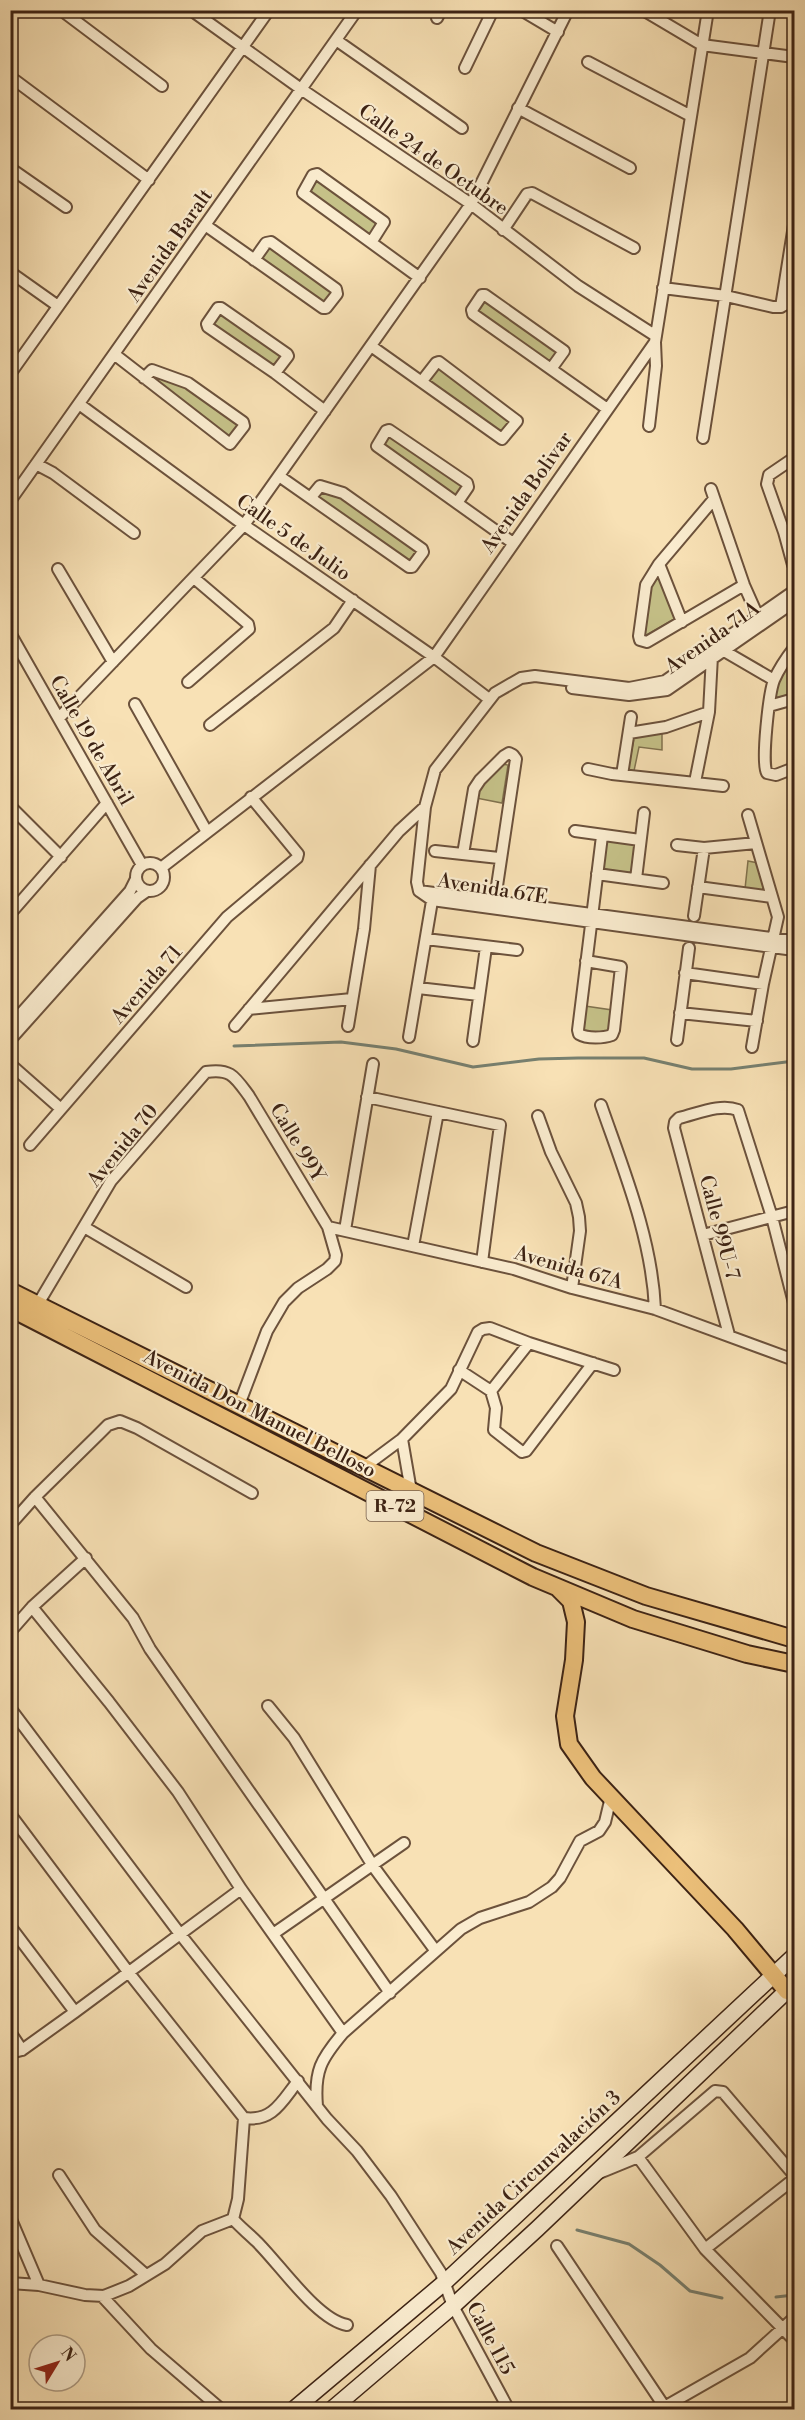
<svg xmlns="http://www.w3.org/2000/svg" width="805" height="2420" font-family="'Libre Bodoni',serif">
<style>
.green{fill:#c5c188;stroke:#81724e;stroke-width:1.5}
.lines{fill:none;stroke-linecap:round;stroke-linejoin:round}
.stream{stroke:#778070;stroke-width:3}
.minor-casing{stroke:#6c523c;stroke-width:14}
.secondary-casing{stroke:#3d2314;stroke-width:18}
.primary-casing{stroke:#3d2314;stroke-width:20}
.minor{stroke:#faeccf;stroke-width:10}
.secondary{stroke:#faeccf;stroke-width:15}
.primary{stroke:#ecc07a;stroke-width:16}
.labels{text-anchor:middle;stroke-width:4.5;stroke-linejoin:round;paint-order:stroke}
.shield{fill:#faeccf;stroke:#765f4c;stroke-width:1.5}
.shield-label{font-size:18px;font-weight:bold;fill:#3d2314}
.street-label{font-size:20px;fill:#3d2314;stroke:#faeccf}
</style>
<rect width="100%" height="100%" fill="#f8e1b5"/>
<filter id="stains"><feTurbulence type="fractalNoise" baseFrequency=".00333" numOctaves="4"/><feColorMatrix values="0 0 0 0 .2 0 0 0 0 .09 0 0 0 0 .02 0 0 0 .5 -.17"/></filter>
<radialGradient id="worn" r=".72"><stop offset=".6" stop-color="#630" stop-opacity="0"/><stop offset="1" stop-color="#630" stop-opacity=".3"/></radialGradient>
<path class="green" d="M 316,179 L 381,224 L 371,236 L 308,190 Z
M 269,246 L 332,292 L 324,304 L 259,259 Z
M 485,301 L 558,353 L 549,364 L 477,311 Z
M 221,312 L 282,356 L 274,369 L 212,325 Z
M 438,367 L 510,421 L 501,433 L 428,380 Z
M 153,376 L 183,386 L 239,426 L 229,439 L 151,379 Z
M 388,434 L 463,486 L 455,497 L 382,444 Z
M 323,488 L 339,493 L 418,550 L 408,562 L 317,497 Z
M 659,574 L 678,617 L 643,637 L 650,587 Z
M 794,653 L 794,695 L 773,701 L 774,687 Z
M 662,733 L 662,750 L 639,747 L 634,771 L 628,770 L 634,738 Z
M 502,764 L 508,765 L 502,803 L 476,798 L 480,783 Z
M 607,840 L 635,844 L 631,873 L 603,869 Z
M 748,861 L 758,863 L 767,893 L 745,889 Z
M 585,1006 L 612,1010 L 611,1033 L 584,1032 Z"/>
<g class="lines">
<path class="stream" d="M 234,1046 L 341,1042 L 396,1049 L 473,1067 L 539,1059 L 578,1058 L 644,1058 L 692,1069 L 731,1069 L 794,1061
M 577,2230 L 629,2244 L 660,2265 L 690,2291 L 722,2298
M 776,2297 L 794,2295"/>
<g class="minor-casing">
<path id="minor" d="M 61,10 L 162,86
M 191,10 L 301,89 L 471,204 L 578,286 L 656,336
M 521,10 L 558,32
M 643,10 L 702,45 L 794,57
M 437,18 L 441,10
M 336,40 L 462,128
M 588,62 L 691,116
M 465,68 L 493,10
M 16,81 L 149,180
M 518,108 L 630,168
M 10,168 L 66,207
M 205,225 L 323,308 L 326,308 L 337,294 L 336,289 L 271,242 L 266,243 L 254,260
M 503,230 L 527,194 L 532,193 L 634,248
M 372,241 L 384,222 L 317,174 L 313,175 L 303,193 L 420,278
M 10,272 L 58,306
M 663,288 L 726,296 L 773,307 L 781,307 L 790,302 L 794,296
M 781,307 L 794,225
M 371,346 L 502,439 L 517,421 L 439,362 L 436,363 L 422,381
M 114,354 L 230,444 L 244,426 L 243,422 L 188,383 L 152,370 L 144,378
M 551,369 L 564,351 L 485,295 L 482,295 L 472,310 L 473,314 L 606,408
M 275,373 L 288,356 L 287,354 L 221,308 L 218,308 L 207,324 L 208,327 L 275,373 L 325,411
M 10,374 L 269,10
M 79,404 L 244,525 L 434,657 L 489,699
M 649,426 L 656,366 L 655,342
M 703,438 L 770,10
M 36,464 L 53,473 L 134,533
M 279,476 L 409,567 L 412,567 L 423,552 L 422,549 L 343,493 L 320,486 L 311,497
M 711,489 L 744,585 L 760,621
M 714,499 L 659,564 L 646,585 L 639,636 L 640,640 L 647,642 L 744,585
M 10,501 L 357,10
M 457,503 L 468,487 L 467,483 L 389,430 L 386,431 L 377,446 L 513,543
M 659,564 L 682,622
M 793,565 L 784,532 L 767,484 L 769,475 L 794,458
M 58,569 L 113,662
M 10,633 L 142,865
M 719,648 L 774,680
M 794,648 C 787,657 779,669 774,680 C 769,693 761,763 767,773 L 776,775 L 794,768
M 188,682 L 249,629 L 248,624 L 194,578
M 572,688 L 629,695 L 667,690 L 794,602
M 135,704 L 207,832
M 769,706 L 794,699
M 60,717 L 244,525 L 471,204 L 568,10
M 210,725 L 334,628 L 353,600
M 629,733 L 666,727 L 709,712
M 588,769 L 612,774 L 723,786
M 622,775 L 631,717
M 695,782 L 709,712 L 712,656
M 10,806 L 61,857
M 748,815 L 778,917 L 763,984 L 752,1047
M 575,831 L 640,840
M 677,845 L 704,848 L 756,843
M 435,851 L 499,858
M 463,854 L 474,789 L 480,780 L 504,756 L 509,753 L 513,755 L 516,759 L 494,906
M136 877a14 14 0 1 1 28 0a14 14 0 1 1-28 0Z
M 161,868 L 434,657 L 655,342 L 708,10
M 597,874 L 663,883
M 636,879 L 644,813
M 698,887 L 772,897
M 419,891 L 417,882 L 425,807 L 435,770 L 495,693 L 521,678 L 535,676 L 629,688 L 665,681 L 794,591
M 419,891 L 432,900 L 794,950
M 419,891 L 794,941
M 10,914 L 107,803
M 694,916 L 704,848
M 426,939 L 517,950
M 586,961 L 621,967 L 614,1030 L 612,1035 C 604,1038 587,1039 579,1034 L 578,1030 L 602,836
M 685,973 L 763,984
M 418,988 L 479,995
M 249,1009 L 352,999
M 680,1013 L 757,1021
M 10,1026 L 130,891 L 136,879
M 235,1026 L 399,831 L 425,807
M 348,1026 L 364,929 L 370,865
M 409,1037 L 433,895
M 10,1040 L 137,898 L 147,891
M 677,1040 L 689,948
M 473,1041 L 486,947
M 10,1064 L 61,1109
M 367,1097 L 500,1125 L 482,1262
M 601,1105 C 624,1171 652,1239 655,1309
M 538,1116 L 551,1152 L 576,1203 L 579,1217 L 580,1231 L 572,1288
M 30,1145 L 227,917 L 297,858 L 298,854 L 251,797
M 84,1227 L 186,1287
M 328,1227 L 514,1269 L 572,1288 L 655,1309 L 794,1360
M 345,1230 L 373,1064
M 703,1235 L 794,1211
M 413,1246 L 438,1112
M 38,1304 L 111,1181 L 206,1072 C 231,1068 235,1077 249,1096 L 328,1227 L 336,1255 L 335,1261 L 327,1269 L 298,1288 L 284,1302 L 267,1331 L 239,1405
M 729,1335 L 674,1128 L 675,1122 L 679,1118 C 697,1114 720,1103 738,1110 L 772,1217 L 794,1303
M 459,1370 L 491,1391 L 496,1408 L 494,1430 L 522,1452 L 526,1451 L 593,1363
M 491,1391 L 529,1343
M 402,1439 L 411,1491
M 363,1468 L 402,1439 L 451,1389 L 478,1332 L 483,1329 L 490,1328 L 529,1343 L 614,1370
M 35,1497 L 133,1618 L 150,1649 L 390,1993
M 10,1525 L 35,1497 L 98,1435 L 108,1425 L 120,1421 L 137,1428 L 252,1493
M 32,1607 L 109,1702 L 178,1792 L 241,1889 L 343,2033
M 10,1632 L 32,1607 L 86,1558
M 268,1706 L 294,1738 L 373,1866 L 435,1950
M 10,1708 L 180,1934 L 327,2119 L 357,2151 L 391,2196 L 441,2273 L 453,2306 L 509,2410
M 10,1814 L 129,1973 L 244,2118 L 238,2199 L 233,2219
M 10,1926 L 75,2012
M 273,1934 L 404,1843
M 10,2032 L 22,2050
M 10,2053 L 22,2050 L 75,2012 L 241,1889
M 317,2106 C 314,2071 321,2059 343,2033 L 461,1929 L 480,1918 L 529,1902 L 552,1887 L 560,1878 L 580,1841 L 599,1831 L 605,1822 L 611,1797
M 244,2118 C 273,2122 282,2101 298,2081
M 638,2157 L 705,2249 L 794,2340
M 599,2173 L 638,2157 L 715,2091 L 723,2092 L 794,2175
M 59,2175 L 95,2230 L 146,2275
M 10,2217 L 39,2285
M 233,2219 C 240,2227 248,2233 256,2241 C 279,2263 317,2320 347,2325
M 557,2246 L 664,2406
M 705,2249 L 794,2179
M 10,2283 L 39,2285 L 85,2295 L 104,2296 L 129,2286 L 165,2264 L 202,2231 L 233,2219
M 102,2296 L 151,2349 L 222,2410
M 659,2410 L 750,2358 L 794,2318"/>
</g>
<g class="secondary-casing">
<path id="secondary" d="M 293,2410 L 445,2282 L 794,1956
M 331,2410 L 453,2306 L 537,2229 L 794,1984"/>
</g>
<g class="primary-casing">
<path id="primary" d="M 10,1291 L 536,1553 L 646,1596 L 794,1639
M 10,1308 L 533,1577 L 633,1619 L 747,1654 L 794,1664
M 559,1589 L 571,1601 L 576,1622 L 574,1660 L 565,1716 L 569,1744 L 593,1778 L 735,1929 L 787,1991"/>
</g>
<use href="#minor" class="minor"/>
<use href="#secondary" class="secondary"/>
<use href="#primary" class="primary"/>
</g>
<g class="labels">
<rect class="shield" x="366.5" y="1491" width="57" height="30" rx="4.5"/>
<g class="shield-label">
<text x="395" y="1512">R-72</text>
</g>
<g class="street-label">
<text transform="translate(434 159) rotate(35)" y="7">Calle 24 de Octubre</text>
<text transform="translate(169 245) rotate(-55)" y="7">Avenida Baralt</text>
<text transform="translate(526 492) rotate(-55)" y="7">Avenida Bolivar</text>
<text transform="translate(294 537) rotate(35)" y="7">Calle 5 de Julio</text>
<text transform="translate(712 637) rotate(-35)" y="7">Avenida 71A</text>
<text transform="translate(92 740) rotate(60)" y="7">Calle 19 de Abril</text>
<text transform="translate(493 888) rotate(9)" y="7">Avenida 67E</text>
<text transform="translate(146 984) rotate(-49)" y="7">Avenida 71</text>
<text transform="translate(298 1142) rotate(59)" y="7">Calle 99Y</text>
<text transform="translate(122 1145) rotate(-51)" y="7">Avenida 70</text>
<text transform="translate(720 1227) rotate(75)" y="7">Calle 99U-7</text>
<text transform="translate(569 1267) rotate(16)" y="7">Avenida 67A</text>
<text transform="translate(260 1413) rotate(27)" y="7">Avenida Don Manuel Belloso</text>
<text transform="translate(533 2172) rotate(-43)" y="7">Avenida Circunvalación 3</text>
<text transform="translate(491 2338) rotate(62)" y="7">Calle 115</text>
</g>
</g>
<rect width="805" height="2420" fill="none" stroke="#f8e1b5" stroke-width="36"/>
<rect x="12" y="12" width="781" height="2396" fill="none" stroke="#3d2314" stroke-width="3"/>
<rect x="18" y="18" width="769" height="2384" fill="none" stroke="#3d2314" stroke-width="1.5"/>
<g transform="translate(57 2363) rotate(52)"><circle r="28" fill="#faeccf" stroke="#ae9c84" stroke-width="1.5"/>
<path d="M0-4.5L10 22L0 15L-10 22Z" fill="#8f2418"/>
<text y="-9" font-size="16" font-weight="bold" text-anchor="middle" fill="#3d2314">N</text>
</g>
<rect width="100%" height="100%" filter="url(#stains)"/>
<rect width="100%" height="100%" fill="url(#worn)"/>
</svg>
